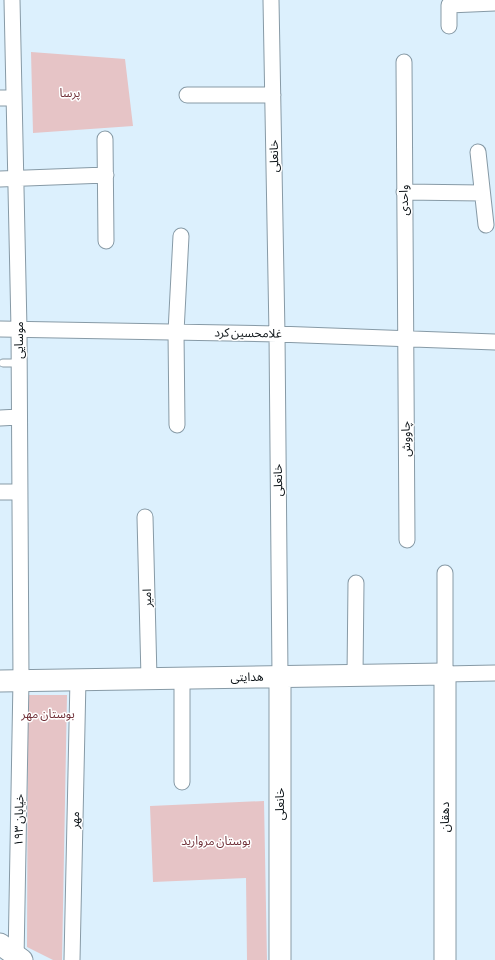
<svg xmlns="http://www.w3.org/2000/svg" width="495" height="960" font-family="'Sofia Sans Condensed','Noto Sans Arabic',sans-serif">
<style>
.green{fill:#e6c4c6}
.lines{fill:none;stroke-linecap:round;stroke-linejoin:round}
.service-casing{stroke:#879aa6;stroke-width:9}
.minor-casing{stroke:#879aa6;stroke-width:17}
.secondary-casing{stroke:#879aa6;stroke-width:23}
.service{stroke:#fff;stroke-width:7}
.minor{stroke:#fff;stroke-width:15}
.secondary{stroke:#fff;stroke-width:21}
.labels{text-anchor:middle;stroke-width:3;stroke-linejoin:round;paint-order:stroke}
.park-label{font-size:12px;fill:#703038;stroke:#fff}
.street-label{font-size:12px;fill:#0b1216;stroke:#fff}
</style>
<rect width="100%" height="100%" fill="#dcf0fd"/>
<path class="green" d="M 31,52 L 125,59 L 133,126 L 33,133 Z
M 28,695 L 67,695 L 62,960 L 53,960 L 27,947 Z
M 264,801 L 267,960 L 247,960 L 246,878 L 153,882 L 150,806 Z"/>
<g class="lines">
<g class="service-casing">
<path id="service" d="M 3,363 L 19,363"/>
</g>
<g class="minor-casing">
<path id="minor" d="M 12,0 L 19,329 L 21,680 L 16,960
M 271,0 L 277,334 L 280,676
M 449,26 L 449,5 L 495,3
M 404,62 L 407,540
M 187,95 L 273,95
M 0,98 L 14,98
M 105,139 L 106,241
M 478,152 L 486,225
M 0,179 L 106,175
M 404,192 L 482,193
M 0,329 L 277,334 L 495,342
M 0,418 L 19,417
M 177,425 L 176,332 L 181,236
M 0,492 L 20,492
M 145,517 L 149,678
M 445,573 L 445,674 L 495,673
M 355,675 L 356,583
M 182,678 L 182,782
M 72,960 L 78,679"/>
</g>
<g class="secondary-casing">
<path id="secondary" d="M 280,676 L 280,960
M 0,681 L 445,674 L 445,960
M 0,944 L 22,960"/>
</g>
<use href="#service" class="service"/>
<use href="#minor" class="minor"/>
<use href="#secondary" class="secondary"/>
</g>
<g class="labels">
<g class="park-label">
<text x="70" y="97">پرسا</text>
<text x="48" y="718">بوستان مهر</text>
<text x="216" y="845">بوستان مروارید</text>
</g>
<g class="street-label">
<text transform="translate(274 156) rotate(-91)" y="4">خانعلی</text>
<text transform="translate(404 200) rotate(-90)" y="4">واحدی</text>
<text transform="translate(248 333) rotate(1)" y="4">غلامحسین کرد</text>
<text transform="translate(19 340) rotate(-90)" y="4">موسایی</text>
<text transform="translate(406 439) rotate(-91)" y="4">چاووش</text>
<text transform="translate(278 480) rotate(-91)" y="4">خانعلی</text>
<text transform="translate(147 598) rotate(-91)" y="4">امیر</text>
<text transform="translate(247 677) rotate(-1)" y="4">هدایتی</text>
<text transform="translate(280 804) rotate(-90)" y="4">خانعلی</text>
<text transform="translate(445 817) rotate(-90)" y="4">دهقان</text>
<text transform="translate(19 820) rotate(-89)" y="4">خیابان ۱۹۳</text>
<text transform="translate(75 820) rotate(-89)" y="4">مهر</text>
</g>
</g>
</svg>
